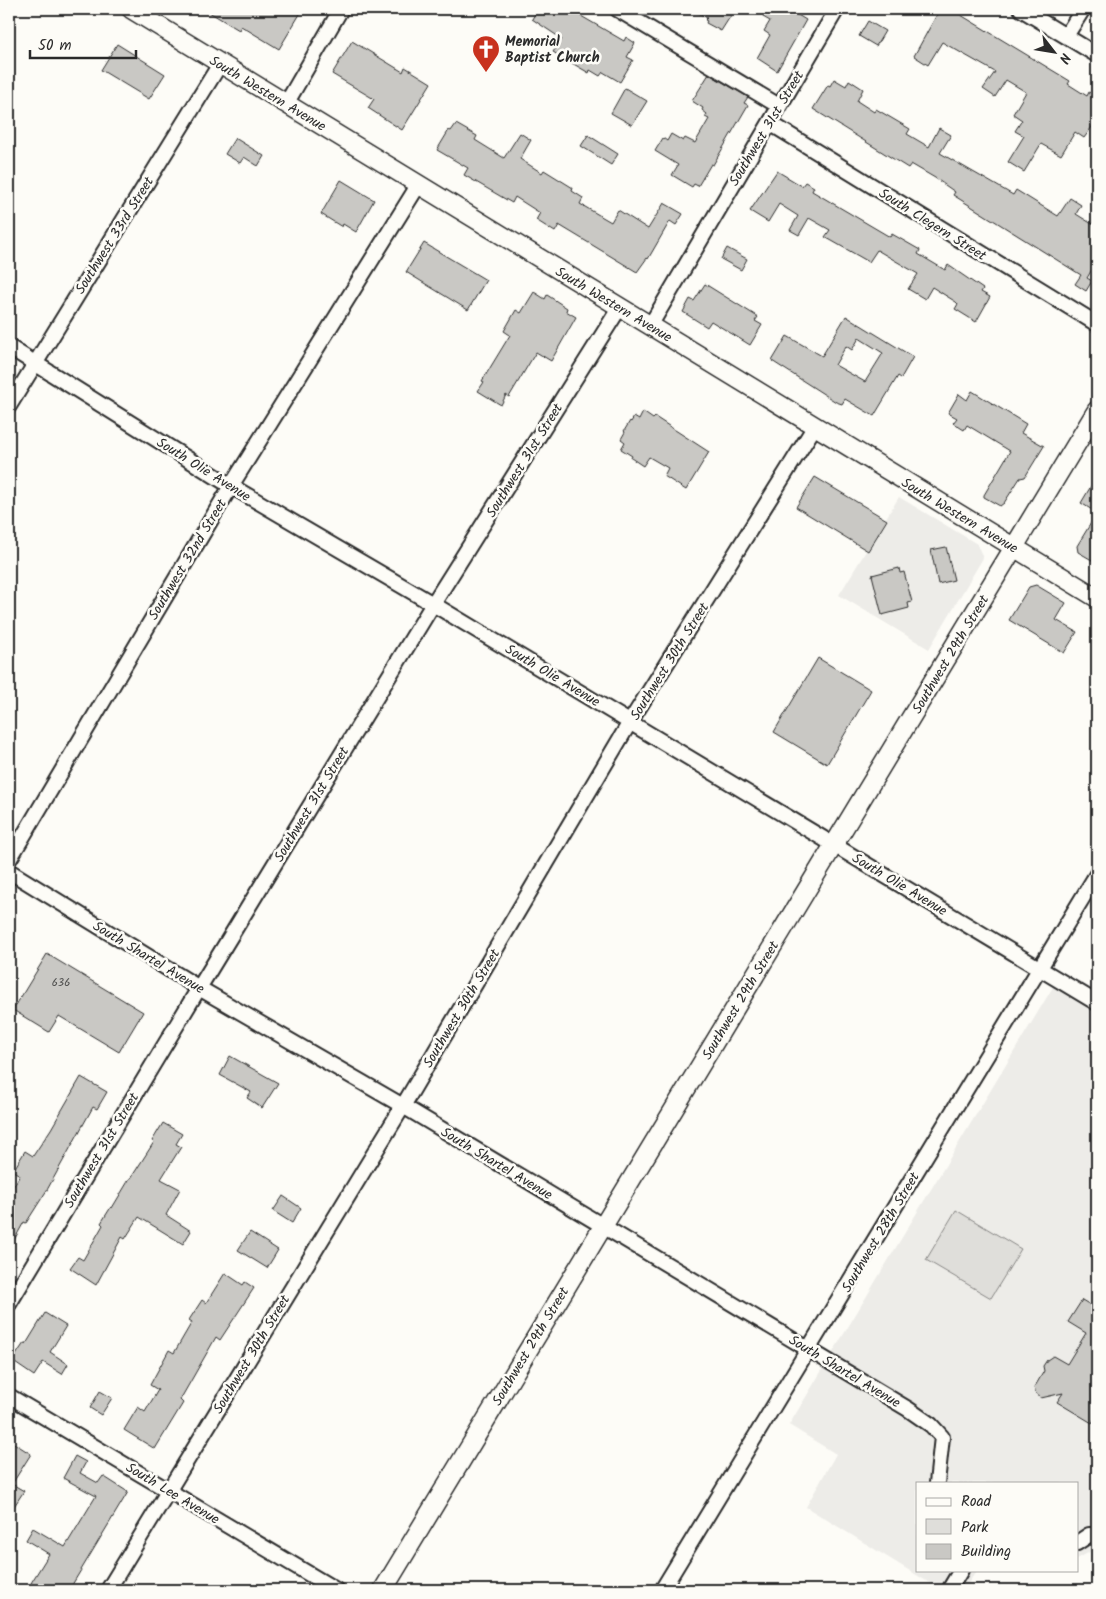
<svg xmlns="http://www.w3.org/2000/svg" width="1106" height="1599" font-family="Kalam,sans-serif">
<style>
.built{fill:#edece8}
.green{fill:#dfdeda;stroke:#858482}
.building{fill:#c9c8c4;stroke:#2b2b2b;fill-rule:evenodd}
.lines{fill:none;stroke-linecap:round;stroke-linejoin:round}
.minor-casing{stroke:#2b2b2b;stroke-width:18}
.major-casing{stroke:#2b2b2b;stroke-width:21}
.minor{stroke:#fdfcf7;stroke-width:14}
.major{stroke:#fdfcf7;stroke-width:18}
.labels{text-anchor:middle;stroke-width:5;stroke-linejoin:round;paint-order:stroke}
.number-label{font-size:11px;fill:#525251}
.poi-label{font-size:14px;font-weight:bold;fill:#2b2b2b;stroke:#fdfcf7;text-anchor:start}
.street-label{font-size:14px;fill:#2b2b2b;stroke:#fdfcf7}
</style>
<rect width="100%" height="100%" fill="#fdfcf7"/>
<filter id="ink" filterUnits="userSpaceOnUse"><feTurbulence type="fractalNoise" baseFrequency=".02" numOctaves="2"/><feDisplacementMap in="SourceGraphic" scale="10" xChannelSelector="R" yChannelSelector="G"/><feConvolveMatrix kernelMatrix="1 2 1 2 8 2 1 2 1" color-interpolation-filters="sRGB"/></filter>
<g filter="url(#ink)">
<path class="built" d="M 899,497 L 977,544 L 983,558 L 929,649 L 839,595 Z
M 1053,987 L 1097,1014 L 1097,1548 L 1077,1559 L 1077,1483 L 917,1483 L 917,1570 L 977,1570 L 964,1590 L 941,1590 L 806,1507 L 836,1454 L 789,1425 Z"/>
<path class="green" d="M 956,1210 L 1021,1249 L 991,1298 L 926,1260 Z"/>
<path class="building" d="M 204,9 L 303,9 L 279,49 L 241,26 L 239,30 Z
M 538,9 L 569,9 L 624,41 L 626,37 L 635,43 L 627,57 L 633,60 L 620,82 L 603,72 L 600,76 L 590,70 L 589,73 L 553,52 L 562,39 L 532,19 Z
M 692,9 L 735,9 L 721,31 L 706,23 L 707,21 L 705,20 L 707,18 Z
M 768,9 L 788,9 L 806,20 L 777,71 L 757,58 L 770,35 L 764,31 L 770,21 L 763,17 Z
M 940,9 L 951,9 L 1070,81 L 1068,84 L 1087,96 L 1089,92 L 1097,97 L 1097,120 L 1084,138 L 1075,132 L 1061,155 L 1041,144 L 1024,172 L 1008,162 L 1024,136 L 1015,131 L 1022,120 L 1013,114 L 1026,92 L 1006,80 L 995,97 L 983,89 L 995,72 L 942,42 L 928,65 L 914,56 Z
M 868,21 L 885,31 L 876,46 L 859,36 Z
M 352,41 L 403,72 L 405,67 L 431,83 L 402,130 L 368,108 L 374,99 L 332,74 Z
M 117,44 L 165,74 L 149,99 L 101,70 Z
M 709,74 L 748,97 L 744,103 L 748,105 L 713,165 L 711,164 L 698,186 L 694,184 L 692,187 L 672,175 L 678,165 L 655,151 L 663,138 L 667,141 L 671,134 L 683,141 L 685,138 L 695,143 L 709,119 L 705,117 L 707,114 L 702,110 L 703,108 L 692,101 Z
M 834,79 L 846,86 L 849,80 L 863,89 L 857,101 L 874,112 L 876,109 L 910,129 L 907,134 L 929,147 L 939,128 L 951,135 L 940,153 L 1013,195 L 1016,190 L 1058,216 L 1070,198 L 1081,205 L 1076,214 L 1097,227 L 1097,261 L 1087,278 L 1092,281 L 1086,291 L 1075,284 L 1081,275 L 953,195 L 955,192 L 935,178 L 911,164 L 908,168 L 813,109 L 828,85 L 830,86 Z
M 625,88 L 647,101 L 632,125 L 611,113 Z
M 456,124 L 477,136 L 475,140 L 504,158 L 520,133 L 531,140 L 520,159 L 542,173 L 544,170 L 573,188 L 572,191 L 583,198 L 580,204 L 611,222 L 618,210 L 648,229 L 664,203 L 683,214 L 676,225 L 670,221 L 648,259 L 647,258 L 637,272 L 559,225 L 555,232 L 536,220 L 540,213 L 515,197 L 512,203 L 464,175 L 468,168 L 437,150 L 449,130 L 451,131 Z
M 588,135 L 618,154 L 611,165 L 581,146 Z
M 235,138 L 264,156 L 258,166 L 244,157 L 240,163 L 225,154 Z
M 777,171 L 802,186 L 805,182 L 814,187 L 812,191 L 839,207 L 890,237 L 892,234 L 920,250 L 918,254 L 945,270 L 948,265 L 983,289 L 981,292 L 990,297 L 976,322 L 955,309 L 958,304 L 956,302 L 932,287 L 925,299 L 908,289 L 918,274 L 877,250 L 869,262 L 825,237 L 830,230 L 809,218 L 799,235 L 790,230 L 798,216 L 779,204 L 768,222 L 750,211 Z
M 341,180 L 374,200 L 356,232 L 343,224 L 342,227 L 321,214 Z
M 424,243 L 486,280 L 468,310 L 406,272 Z
M 727,248 L 747,259 L 741,270 L 721,259 Z
M 705,284 L 758,317 L 755,321 L 762,325 L 750,345 L 711,321 L 707,327 L 683,312 L 690,299 L 694,301 Z
M 534,292 L 545,299 L 547,295 L 567,308 L 566,311 L 576,317 L 551,361 L 536,352 L 509,397 L 506,395 L 501,405 L 478,391 L 484,382 L 482,381 L 510,335 L 504,331 L 516,310 L 521,313 Z
M 846,316 L 913,357 L 901,378 L 898,376 L 874,416 L 845,399 L 842,404 L 836,402 L 772,361 L 787,336 L 822,356 ZM 859,338 L 883,353 L 865,382 L 835,365 L 846,346 L 852,350 Z
M 972,391 L 1026,424 L 1021,433 L 1044,446 L 1025,477 L 1020,478 L 1004,503 L 1000,506 L 984,497 L 984,495 L 1010,451 L 967,425 L 964,430 L 953,423 L 957,418 L 948,413 L 959,394 L 967,400 Z
M 643,412 L 653,419 L 655,417 L 709,452 L 686,490 L 664,476 L 668,468 L 649,457 L 643,466 L 631,458 L 632,456 L 621,449 L 625,442 L 621,439 L 625,432 L 624,431 L 630,421 L 631,422 L 634,417 L 639,420 Z
M 1097,476 L 1097,563 L 1078,552 L 1077,546 L 1097,513 L 1081,503 Z
M 815,477 L 887,520 L 868,551 L 796,507 Z
M 946,547 L 954,580 L 938,584 L 931,550 Z
M 899,568 L 900,573 L 904,572 L 912,602 L 908,603 L 909,608 L 882,615 L 872,575 Z
M 1036,585 L 1066,603 L 1056,620 L 1077,632 L 1064,653 L 1009,620 L 1029,587 Z
M 818,658 L 871,690 L 827,764 L 774,732 Z
M 47,954 L 143,1012 L 119,1052 L 59,1016 L 49,1032 L 13,1010 Z
M 230,1056 L 278,1083 L 262,1108 L 247,1098 L 251,1092 L 220,1075 Z
M 81,1077 L 107,1092 L 97,1109 L 93,1107 L 47,1190 L 26,1223 L 24,1222 L 9,1249 L 9,1194 L 20,1175 L 13,1171 L 25,1151 L 33,1156 L 51,1129 Z
M 163,1123 L 182,1134 L 176,1144 L 181,1147 L 161,1179 L 180,1189 L 166,1215 L 191,1231 L 183,1244 L 139,1217 L 125,1239 L 122,1237 L 96,1285 L 70,1268 L 78,1257 L 83,1260 L 103,1225 L 101,1223 L 111,1207 L 112,1208 L 130,1178 L 131,1178 L 154,1142 L 152,1141 Z
M 283,1196 L 301,1208 L 292,1223 L 273,1211 Z
M 250,1232 L 278,1250 L 267,1268 L 238,1250 Z
M 225,1273 L 243,1285 L 245,1282 L 254,1288 L 220,1340 L 216,1337 L 180,1400 L 183,1403 L 155,1449 L 124,1430 L 138,1407 L 145,1412 L 158,1390 L 150,1385 L 169,1350 L 174,1353 L 192,1322 L 189,1320 L 202,1300 L 206,1303 Z
M 1082,1300 L 1097,1309 L 1097,1415 L 1092,1423 L 1057,1402 L 1063,1393 L 1041,1398 L 1036,1394 L 1034,1388 L 1044,1371 L 1043,1366 L 1047,1360 L 1053,1356 L 1067,1364 L 1086,1333 L 1068,1322 Z
M 45,1313 L 66,1326 L 50,1352 L 68,1364 L 62,1374 L 43,1362 L 34,1376 L 12,1361 L 24,1343 L 26,1344 Z
M 100,1391 L 112,1398 L 101,1415 L 90,1408 Z
M 9,1440 L 31,1454 L 12,1484 L 24,1491 L 9,1514 Z
M 75,1456 L 86,1462 L 80,1473 L 98,1483 L 103,1476 L 128,1492 L 69,1590 L 42,1590 L 31,1583 L 49,1554 L 26,1540 L 33,1528 L 65,1547 L 96,1496 L 63,1478 Z"/>
<g class="lines">
<g class="minor-casing">
<path id="minor" d="M 617,9 L 779,106
M 1021,9 L 1097,55
M 1066,36 L 1083,9
M 286,104 L 341,9
M 770,123 L 1097,324
M 650,326 L 837,9
M 9,347 L 231,486 L 433,604 L 1097,1003
M 9,406 L 220,64
M 9,860 L 231,486 L 419,184
M 9,871 L 199,988 L 403,1106 L 908,1409 L 931,1425 L 942,1437 L 937,1483
M 9,1304 L 199,988 L 433,604 L 620,307
M 9,1396 L 336,1590
M 1077,1543 L 1089,1535 L 1097,1535
M 108,1590 L 403,1106 L 630,722 L 815,426
M 662,1590 L 1097,874
M 949,1590 L 961,1570"/>
</g>
<g class="major-casing">
<path id="major" d="M 131,9 L 1097,598
M 383,1590 L 1097,410"/>
</g>
<use href="#minor" class="minor"/>
<use href="#major" class="major"/>
</g>
</g>
<defs>
<g id="church-pin" transform="scale(1.4375)"><path d="M0 17L-7.5 6A9.5 9.5 0 1 1 7.5 6Z" fill="#c8321e" stroke="#fdfcf7"/><path d="M-1.2-6h2.4v3.5h3.3v2.4h-3.3V6h-2.4V-.1h-3.3v-2.4h3.3Z" fill="#fff"/></g>
</defs>
<g fill-rule="evenodd">
<use href="#church-pin" x="486" y="49"/>
</g>
<g class="labels">
<g class="number-label">
<text x="61" y="986">636</text>
</g>
<g class="poi-label">
<text x="505" y="46">Memorial<tspan x="505" dy="16">Baptist Church</tspan></text>
</g>
<g class="street-label">
<text transform="translate(268 93) rotate(31)" y="5">South Western Avenue</text>
<text transform="translate(766 128) rotate(-59)" y="5">Southwest 31st Street</text>
<text transform="translate(933 224) rotate(32)" y="5">South Clegern Street</text>
<text transform="translate(114 235) rotate(-58)" y="5">Southwest 33rd Street</text>
<text transform="translate(614 304) rotate(31)" y="5">South Western Avenue</text>
<text transform="translate(524 460) rotate(-58)" y="5">Southwest 31st Street</text>
<text transform="translate(204 469) rotate(32)" y="5">South Olie Avenue</text>
<text transform="translate(960 515) rotate(31)" y="5">South Western Avenue</text>
<text transform="translate(187 559) rotate(-59)" y="5">Southwest 32nd Street</text>
<text transform="translate(950 654) rotate(-59)" y="5">Southwest 29th Street</text>
<text transform="translate(669 661) rotate(-58)" y="5">Southwest 30th Street</text>
<text transform="translate(553 675) rotate(31)" y="5">South Olie Avenue</text>
<text transform="translate(311 804) rotate(-59)" y="5">Southwest 31st Street</text>
<text transform="translate(900 884) rotate(31)" y="5">South Olie Avenue</text>
<text transform="translate(149 957) rotate(31)" y="5">South Shartel Avenue</text>
<text transform="translate(740 1000) rotate(-59)" y="5">Southwest 29th Street</text>
<text transform="translate(461 1008) rotate(-59)" y="5">Southwest 30th Street</text>
<text transform="translate(101 1150) rotate(-59)" y="5">Southwest 31st Street</text>
<text transform="translate(497 1163) rotate(31)" y="5">South Shartel Avenue</text>
<text transform="translate(880 1232) rotate(-59)" y="5">Southwest 28th Street</text>
<text transform="translate(530 1346) rotate(-59)" y="5">Southwest 29th Street</text>
<text transform="translate(251 1354) rotate(-59)" y="5">Southwest 30th Street</text>
<text transform="translate(845 1371) rotate(31)" y="5">South Shartel Avenue</text>
<text transform="translate(173 1493) rotate(31)" y="5">South Lee Avenue</text>
</g>
</g>
<rect width="1106" height="1599" fill="none" stroke="#fdfcf7" stroke-width="30"/>
<rect x="15" y="15" width="1076" height="1569" fill="none" stroke="#2b2b2b" stroke-width="2" filter="url(#ink)"/>
<rect x="916" y="1482" width="162" height="90" fill="#fdfcf7" stroke="#a9a8a5"/>
<rect x="926" y="1498" width="25" height="8" fill="#fdfcf7" stroke="#a9a8a5"/>
<text x="961" y="1506" font-size="15" fill="#2b2b2b">Road</text>
<rect x="926" y="1519" width="25" height="15" fill="#dfdeda" stroke="#a9a8a5"/>
<text x="961" y="1532" font-size="15" fill="#2b2b2b">Park</text>
<rect x="926" y="1544" width="25" height="15" fill="#c9c8c4" stroke="#a9a8a5"/>
<text x="961" y="1556" font-size="15" fill="#2b2b2b">Building</text>
<g transform="translate(1054 52) rotate(121)" stroke="#fdfcf7" stroke-width="4" paint-order="stroke">
<path d="M0-4L9 19L0 12L-9 19Z" fill="#2b2b2b"/>
<text y="-8" font-size="14" font-weight="bold" text-anchor="middle" fill="#2b2b2b">N</text>
</g>
<path d="M30 50v8h106v-8" fill="none" stroke="#2b2b2b" stroke-width="2.5"/>
<text x="38" y="50" font-size="15" fill="#2b2b2b" stroke="#fdfcf7" stroke-width="4" paint-order="stroke">50 m</text>
</svg>
